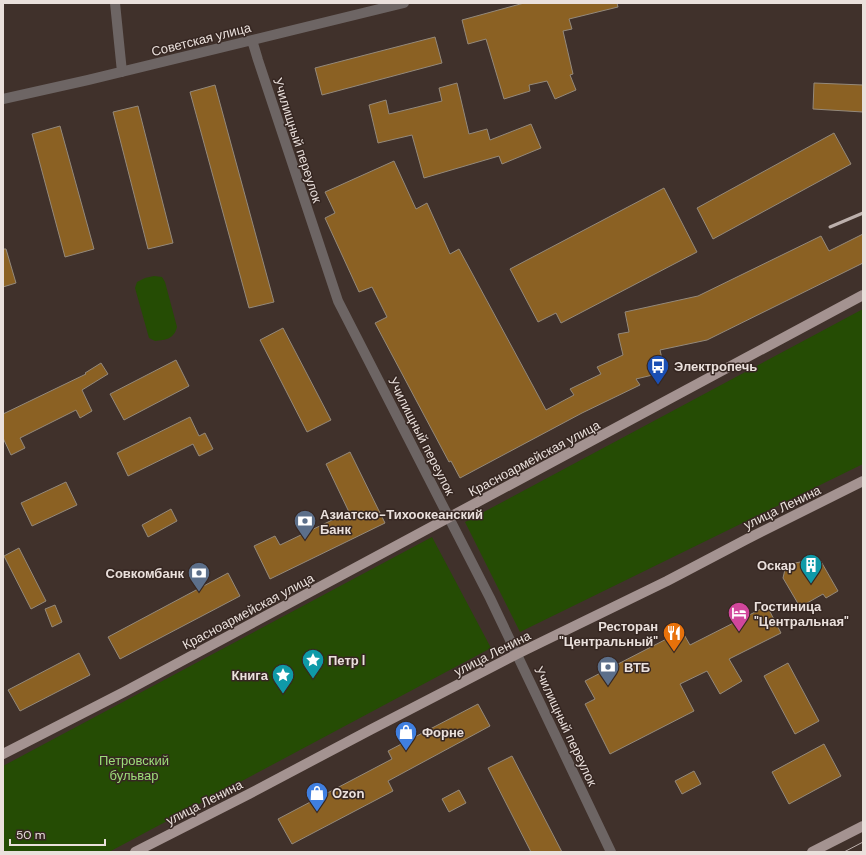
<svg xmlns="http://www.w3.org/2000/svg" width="866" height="855" font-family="'DM Sans',sans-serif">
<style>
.green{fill:#254c04}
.building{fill:#8b6123;stroke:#94897b}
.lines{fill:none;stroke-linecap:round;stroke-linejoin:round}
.minor{stroke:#6d6564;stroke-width:10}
.major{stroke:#a49391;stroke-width:10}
.tram{stroke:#bcb0ac;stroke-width:1}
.rail{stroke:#bcb0ac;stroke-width:3}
.labels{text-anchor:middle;stroke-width:3;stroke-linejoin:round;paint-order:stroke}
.street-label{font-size:13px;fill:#eae0dc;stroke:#362722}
.poi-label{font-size:13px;font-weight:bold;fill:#eae0dc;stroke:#362722;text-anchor:start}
.park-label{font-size:13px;fill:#9cdd78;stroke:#362722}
</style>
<rect width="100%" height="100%" fill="#40312b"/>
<path class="green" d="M 154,276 L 162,277 L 165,282 L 177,327 C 174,339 166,340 155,341 L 149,338 L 135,288 L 137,282 L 145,278 Z
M 863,309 L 863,464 L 520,632 L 465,522 Z
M 432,537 L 491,648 L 109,852 L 3,852 L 3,766 Z"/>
<path class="building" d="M 524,3 L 617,3 L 618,7 L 569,19 L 572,29 L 563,31 L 573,74 L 570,75 L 576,90 L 555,99 L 547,81 L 529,85 L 530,91 L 504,99 L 486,39 L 468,44 L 462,20 Z
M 435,37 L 442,63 L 322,95 L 315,68 Z
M 457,83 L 469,134 L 487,129 L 490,140 L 531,124 L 541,148 L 502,164 L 499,156 L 424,178 L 412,135 L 378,143 L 369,105 L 386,100 L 389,114 L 442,101 L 439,88 Z
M 814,83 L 863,85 L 863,112 L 813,109 Z
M 215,85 L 274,302 L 249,308 L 190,92 Z
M 138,106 L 173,243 L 148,249 L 113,112 Z
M 60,126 L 94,249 L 65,257 L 32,134 Z
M 834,133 L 851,164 L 713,239 L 697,208 Z
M 394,161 L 416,209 L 427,203 L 450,254 L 459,249 L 546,410 L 574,395 L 570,389 L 601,374 L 597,367 L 623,355 L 618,334 L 629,332 L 625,312 L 698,296 L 821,236 L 829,251 L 863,234 L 863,263 L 707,340 L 660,350 L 665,372 L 636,379 L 640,385 L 582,413 L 460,478 L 451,461 L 449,462 L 375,323 L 387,317 L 372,287 L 359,292 L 325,218 L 335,213 L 325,192 Z
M 664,188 L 697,252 L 561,323 L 556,313 L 538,322 L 510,269 Z
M 3,249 L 6,249 L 16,283 L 3,287 Z
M 283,328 L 331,420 L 307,432 L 260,340 Z
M 176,360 L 189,386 L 124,420 L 110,394 Z
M 101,363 L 108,374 L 82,390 L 92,411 L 80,418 L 76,410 L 20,438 L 25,448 L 11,455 L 3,438 L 3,414 L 86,374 L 85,373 Z
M 190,417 L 199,436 L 205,433 L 213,449 L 199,456 L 193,444 L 128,476 L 117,453 Z
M 350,452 L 385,523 L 270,579 L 254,546 L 275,536 L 280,545 L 349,512 L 326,464 Z
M 66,482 L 77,505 L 32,526 L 21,503 Z
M 171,509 L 177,521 L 148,537 L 142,525 Z
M 19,548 L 46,601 L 31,609 L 4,556 Z
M 819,558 L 838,591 L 826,598 L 823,594 L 800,607 L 783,578 L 786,565 Z
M 228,573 L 240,596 L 120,659 L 108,637 Z
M 55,605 L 62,622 L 52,627 L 45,609 Z
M 767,606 L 781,633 L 729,659 L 742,681 L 720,694 L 707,671 L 680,684 L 694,711 L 610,754 L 585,704 L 595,699 L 585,681 L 682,631 L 690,645 Z
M 79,653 L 90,675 L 20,711 L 8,690 Z
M 788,663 L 819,721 L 795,734 L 764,676 Z
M 478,704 L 490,726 L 388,781 L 393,791 L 292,844 L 278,819 L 392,759 L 388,751 Z
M 824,744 L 841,776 L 789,804 L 772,772 Z
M 512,756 L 562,852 L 531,852 L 488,768 Z
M 694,771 L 701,784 L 682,794 L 675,781 Z
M 459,790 L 466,803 L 449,812 L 442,799 Z"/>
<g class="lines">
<path class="minor" d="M 115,3 L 122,72
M 252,40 L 258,60 L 338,301 L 490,598 L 611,852
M 3,99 L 88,80 L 404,3"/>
<path class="major" d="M 3,754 L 124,692 L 863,295
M 135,852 L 249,794 L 370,730 L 517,654 L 667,581 L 747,539 L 863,481
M 812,852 L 863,826"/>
<path class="tram" d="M 844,852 L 863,842"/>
<path class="rail" d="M 830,227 L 863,213"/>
</g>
<defs>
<g id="bus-pin" transform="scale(1.15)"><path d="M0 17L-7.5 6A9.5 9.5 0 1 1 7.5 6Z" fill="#1a4fb4" stroke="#362722"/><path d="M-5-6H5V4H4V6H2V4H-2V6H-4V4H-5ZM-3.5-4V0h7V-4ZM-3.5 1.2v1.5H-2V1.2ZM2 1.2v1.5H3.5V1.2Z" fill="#fff"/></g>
<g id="bank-pin" transform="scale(1.15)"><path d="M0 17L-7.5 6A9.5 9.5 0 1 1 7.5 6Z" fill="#5c6f8a" stroke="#362722"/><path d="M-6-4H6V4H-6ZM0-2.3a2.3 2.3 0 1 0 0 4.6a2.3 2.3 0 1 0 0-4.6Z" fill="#fff"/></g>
<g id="building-pin" transform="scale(1.15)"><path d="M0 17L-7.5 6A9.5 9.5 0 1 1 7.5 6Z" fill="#0f9aa8" stroke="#362722"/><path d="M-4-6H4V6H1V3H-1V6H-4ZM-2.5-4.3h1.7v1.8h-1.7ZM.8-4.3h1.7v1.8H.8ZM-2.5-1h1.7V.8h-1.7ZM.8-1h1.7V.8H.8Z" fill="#fff"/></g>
<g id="hotel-pin" transform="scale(1.15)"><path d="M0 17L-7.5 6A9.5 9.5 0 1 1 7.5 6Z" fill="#d1479c" stroke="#362722"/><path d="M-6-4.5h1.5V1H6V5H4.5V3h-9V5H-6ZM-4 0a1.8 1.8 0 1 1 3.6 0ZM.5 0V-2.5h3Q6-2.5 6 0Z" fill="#fff"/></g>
<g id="restaurant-pin" transform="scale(1.15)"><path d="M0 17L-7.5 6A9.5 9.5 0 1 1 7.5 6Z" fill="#e8710a" stroke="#362722"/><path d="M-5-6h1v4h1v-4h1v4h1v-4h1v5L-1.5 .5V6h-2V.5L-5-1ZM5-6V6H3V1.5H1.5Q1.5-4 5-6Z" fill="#fff"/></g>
<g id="sight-pin" transform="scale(1.15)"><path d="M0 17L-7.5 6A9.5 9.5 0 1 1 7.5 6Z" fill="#0f9aa8" stroke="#362722"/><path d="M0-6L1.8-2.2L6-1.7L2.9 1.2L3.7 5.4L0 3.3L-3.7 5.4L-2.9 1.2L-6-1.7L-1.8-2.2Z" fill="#fff"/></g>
<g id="shop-pin" transform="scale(1.15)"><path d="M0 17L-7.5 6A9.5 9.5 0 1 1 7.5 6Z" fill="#3f7fe0" stroke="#362722"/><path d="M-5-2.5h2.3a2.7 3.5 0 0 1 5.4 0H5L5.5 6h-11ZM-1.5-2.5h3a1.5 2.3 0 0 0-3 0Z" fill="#fff"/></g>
</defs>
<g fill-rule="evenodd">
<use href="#bus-pin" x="658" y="366"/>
<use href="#bank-pin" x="305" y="521"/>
<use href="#building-pin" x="811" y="565"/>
<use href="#bank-pin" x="199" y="573"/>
<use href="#hotel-pin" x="739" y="613"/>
<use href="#restaurant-pin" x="674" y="633"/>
<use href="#sight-pin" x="313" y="660"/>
<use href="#bank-pin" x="608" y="667"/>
<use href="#sight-pin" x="283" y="675"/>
<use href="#shop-pin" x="406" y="732"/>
<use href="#shop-pin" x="317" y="793"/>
</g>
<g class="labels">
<g class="street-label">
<text transform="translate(201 39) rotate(-14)" y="5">Советская улица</text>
<text transform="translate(298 140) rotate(72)" y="5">Училищный переулок</text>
<text transform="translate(422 436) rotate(63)" y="5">Училищный переулок</text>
<text transform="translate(534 458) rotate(-28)" y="5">Красноармейская улица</text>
<text transform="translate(782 507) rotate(-26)" y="5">улица Ленина</text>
<text transform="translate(248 611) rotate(-28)" y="5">Красноармейская улица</text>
<text transform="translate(492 653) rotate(-27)" y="5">улица Ленина</text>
<text transform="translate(566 726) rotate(65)" y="5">Училищный переулок</text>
<text transform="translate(204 802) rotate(-27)" y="5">улица Ленина</text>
</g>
<g class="poi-label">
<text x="674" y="371">Электропечь</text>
<text x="320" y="519">Азиатско-Тихоокеанский<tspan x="320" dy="15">Банк</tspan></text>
<text x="796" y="570" text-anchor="end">Оскар</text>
<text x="184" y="578" text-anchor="end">Совкомбанк</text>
<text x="754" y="611">Гостиница<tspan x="754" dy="15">"Центральная"</tspan></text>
<text x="658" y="631" text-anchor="end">Ресторан<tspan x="658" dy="15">"Центральный"</tspan></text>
<text x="328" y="665">Петр I</text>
<text x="624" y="672">ВТБ</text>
<text x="268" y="680" text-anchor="end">Книга</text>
<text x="422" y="737">Форне</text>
<text x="332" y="798">Ozon</text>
</g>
<g class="park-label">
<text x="134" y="765">Петровский<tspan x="134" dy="15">бульвар</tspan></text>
</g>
</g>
<rect width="866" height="855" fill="none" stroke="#eae0dc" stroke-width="8"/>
<path d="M10 839v6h95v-6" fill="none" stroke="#eae0dc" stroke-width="2"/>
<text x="16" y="839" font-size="12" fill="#eae0dc" stroke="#362722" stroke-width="3" paint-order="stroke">50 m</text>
</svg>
